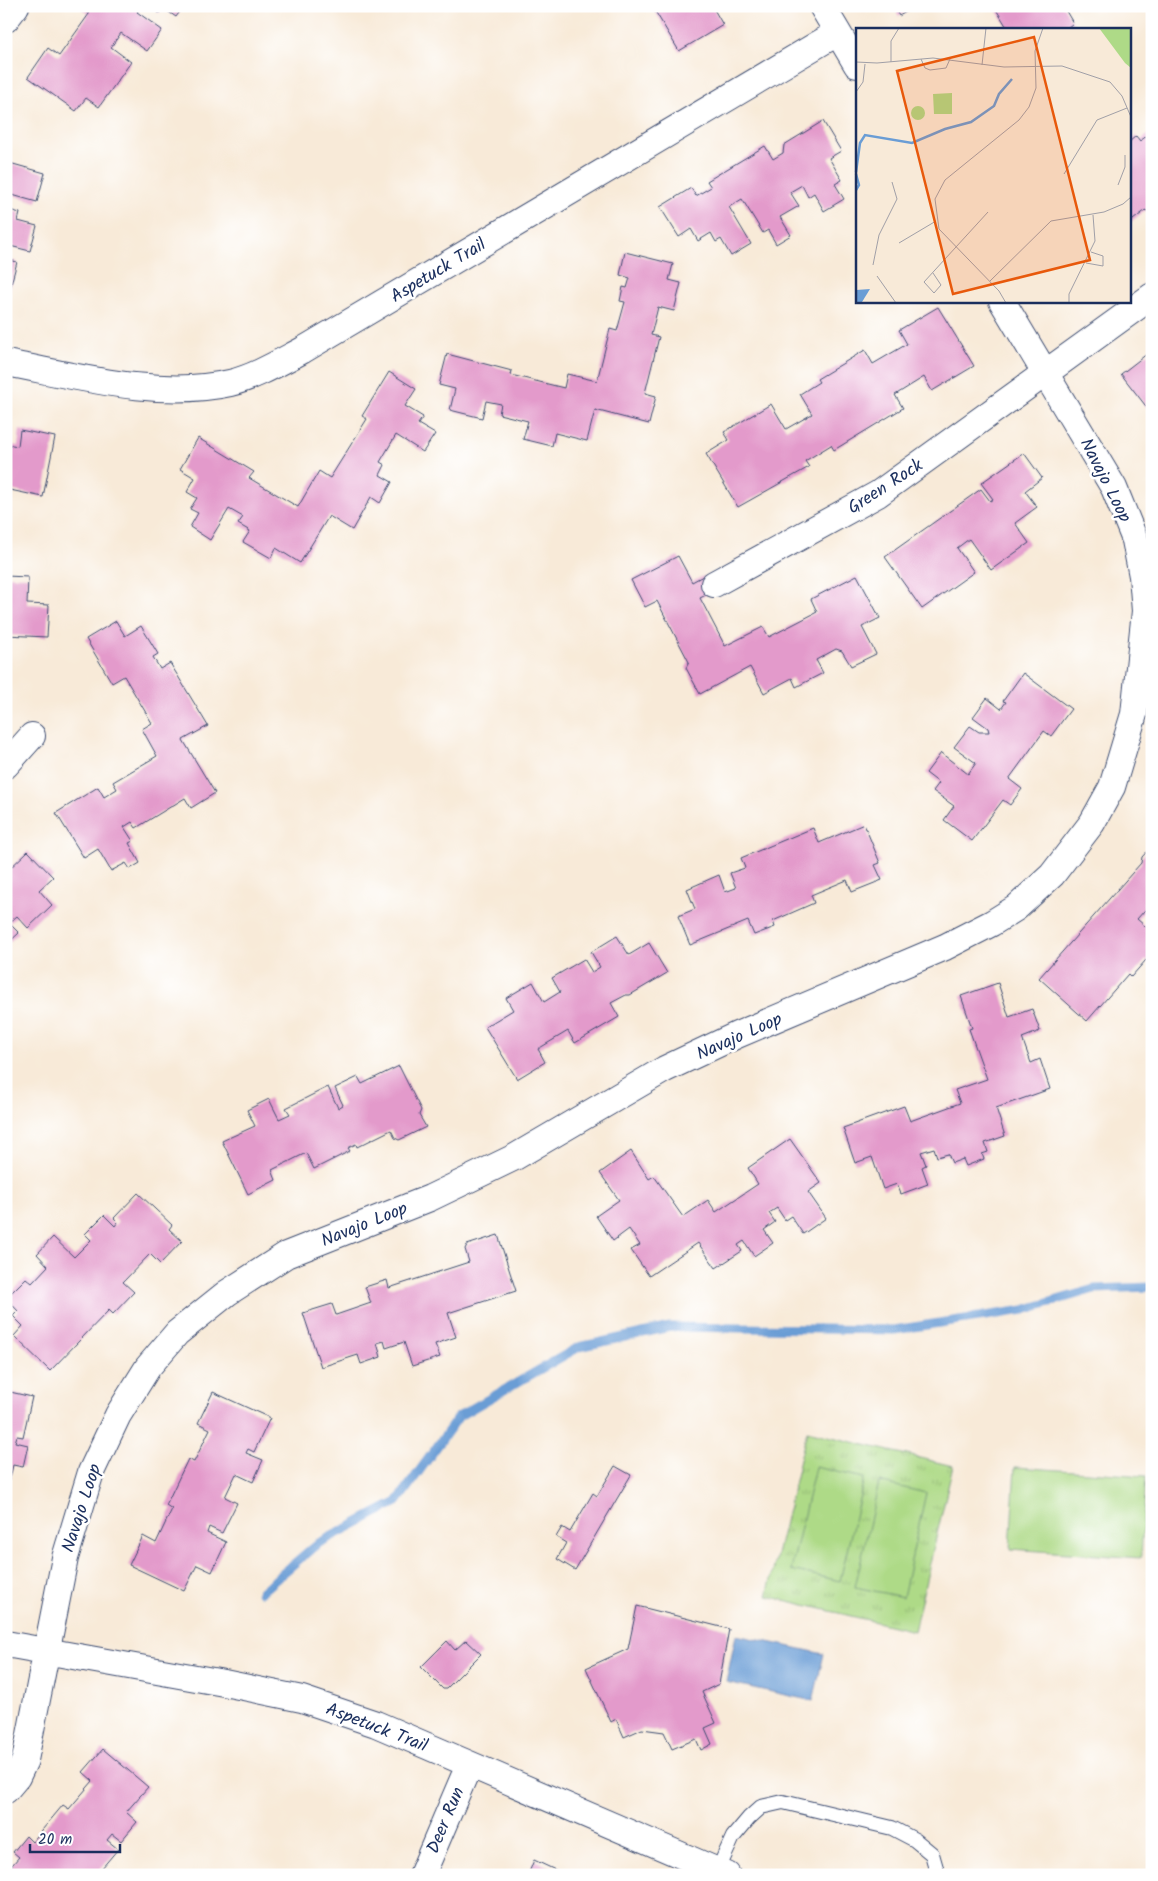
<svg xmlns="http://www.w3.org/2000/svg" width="1158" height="1881" font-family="Kalam,sans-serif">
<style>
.park{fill:url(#park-tufts);stroke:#648472}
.pitch{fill:#aeda87;stroke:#648472}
.water{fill:#6a9dd5;stroke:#42669a}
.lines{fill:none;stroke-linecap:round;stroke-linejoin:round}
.stream{stroke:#6a9dd5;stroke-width:9}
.building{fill:#e39acb}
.lane-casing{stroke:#3c4b70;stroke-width:16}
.street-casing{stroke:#3c4b70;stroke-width:28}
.lane{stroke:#fff;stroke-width:14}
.street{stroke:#fff;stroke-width:26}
.labels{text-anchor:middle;stroke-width:5;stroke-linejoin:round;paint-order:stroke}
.street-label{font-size:18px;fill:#1b2f5e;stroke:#fff}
.inset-river{fill:none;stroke:#6a9dd5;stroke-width:2.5}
.inset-road{fill:none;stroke:#a09fa7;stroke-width:1}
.view{fill:#e8590c;fill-opacity:0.15;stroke:#e8590c;stroke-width:2.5}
.inset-edge{fill:none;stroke:#1b2f5e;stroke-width:2.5}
</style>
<defs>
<pattern id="park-tufts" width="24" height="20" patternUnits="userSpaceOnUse" patternTransform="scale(1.25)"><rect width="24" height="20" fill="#aeda87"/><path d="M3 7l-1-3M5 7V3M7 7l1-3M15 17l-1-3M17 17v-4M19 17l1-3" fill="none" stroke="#95bb77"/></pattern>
</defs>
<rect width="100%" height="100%" fill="#fff"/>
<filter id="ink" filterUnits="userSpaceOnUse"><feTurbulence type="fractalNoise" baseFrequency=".02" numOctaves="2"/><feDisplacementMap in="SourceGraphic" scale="10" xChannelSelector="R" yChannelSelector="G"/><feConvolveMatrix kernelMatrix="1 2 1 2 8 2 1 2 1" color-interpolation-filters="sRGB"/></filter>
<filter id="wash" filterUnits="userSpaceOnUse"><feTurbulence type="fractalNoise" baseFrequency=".0096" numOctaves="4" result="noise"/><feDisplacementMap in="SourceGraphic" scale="20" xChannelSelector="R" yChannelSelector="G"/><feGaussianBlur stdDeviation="1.12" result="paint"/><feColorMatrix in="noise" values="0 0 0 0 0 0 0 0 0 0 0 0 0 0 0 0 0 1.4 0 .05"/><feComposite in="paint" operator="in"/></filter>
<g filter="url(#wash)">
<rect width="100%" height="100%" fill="#f8ead8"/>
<path class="park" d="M 807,1431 L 953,1466 L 914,1631 L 767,1596 Z"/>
<path class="pitch" d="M 815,1467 L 864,1478 L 840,1581 L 791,1570 Z
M 1015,1467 L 1146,1476 L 1141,1558 L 1010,1549 Z
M 879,1482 L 926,1493 L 903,1597 L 855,1587 Z"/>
<path class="water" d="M 736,1635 L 824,1654 L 813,1701 L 726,1682 Z"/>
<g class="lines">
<path class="stream" d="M 261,1592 L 317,1544 L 397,1502 L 459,1416 L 579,1347 L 670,1327 L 894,1330 L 1024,1310 L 1094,1289 L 1152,1287"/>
</g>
<g id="blocks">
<path class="building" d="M 83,6 L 142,6 L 137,12 L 162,30 L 147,51 L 121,33 L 111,47 L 131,62 L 99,107 L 86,98 L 76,111 L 28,77 L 48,48 L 59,56 L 89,14 L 82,9 Z
M 149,6 L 184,6 L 176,17 L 163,8 L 159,13 Z
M 652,6 L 712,6 L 723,25 L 679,51 Z
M 893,6 L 916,6 L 899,16 Z
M 994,6 L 1063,6 L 1073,23 L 1066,29 L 1008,29 Z
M 823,121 L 841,151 L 829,158 L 842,180 L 835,184 L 844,199 L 824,211 L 814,193 L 808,197 L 802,185 L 790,192 L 799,206 L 780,217 L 791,235 L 776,244 L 768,230 L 763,233 L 742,199 L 729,207 L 751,244 L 731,256 L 721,239 L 716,242 L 711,233 L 698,241 L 691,229 L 679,237 L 660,207 L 691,188 L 696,196 L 711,187 L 707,181 L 765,146 L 773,159 L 783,153 L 784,145 Z
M 1152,132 L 1152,211 L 1149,213 L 1146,210 L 1129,223 L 1129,142 L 1136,136 L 1140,141 Z
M 6,162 L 45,173 L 37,202 L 12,195 L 11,199 L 6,198 Z
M 6,209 L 20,213 L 18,221 L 37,226 L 30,251 L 6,245 Z
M 625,252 L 673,264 L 669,280 L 681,283 L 674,311 L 658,307 L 651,335 L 659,337 L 645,393 L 656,396 L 649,424 L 595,410 L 587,441 L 555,433 L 552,446 L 523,439 L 528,421 L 499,414 L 501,404 L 486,401 L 482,418 L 450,410 L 455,389 L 439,385 L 447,354 L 512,371 L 511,375 L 564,388 L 567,374 L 597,381 L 610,329 L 617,331 L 625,302 L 620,301 L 623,287 L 627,288 L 630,278 L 620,275 Z
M 6,259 L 17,262 L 9,292 L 6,292 Z
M 938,307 L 974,366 L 932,391 L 924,377 L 895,395 L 903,408 L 834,450 L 831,445 L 805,461 L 809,467 L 738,507 L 706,454 L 729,440 L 724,432 L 771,404 L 786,429 L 812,414 L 800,394 L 819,382 L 817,379 L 865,350 L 873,364 L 907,344 L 899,330 Z
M 1152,350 L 1152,414 L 1121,374 Z
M 389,372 L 416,389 L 405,406 L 423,417 L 418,424 L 435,434 L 423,452 L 396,435 L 380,462 L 385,465 L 380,475 L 392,482 L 380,503 L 371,497 L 352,530 L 329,516 L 300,563 L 276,548 L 271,558 L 243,542 L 250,531 L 238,524 L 243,517 L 229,509 L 210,540 L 190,527 L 198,513 L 190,509 L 197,498 L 187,492 L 195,478 L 180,469 L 198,438 L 254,472 L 249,478 L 298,507 L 319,471 L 330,478 L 367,419 L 362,416 Z
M 20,430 L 55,437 L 43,497 L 10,490 L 6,504 L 6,444 L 18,446 Z
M 1024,453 L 1042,478 L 1025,491 L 1037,507 L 1015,523 L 1029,543 L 991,570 L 969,539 L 957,548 L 974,572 L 922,609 L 885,557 L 981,489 L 990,501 L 993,499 L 981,483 Z
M 678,556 L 692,582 L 703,576 L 712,592 L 700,598 L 725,646 L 763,627 L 769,637 L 817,612 L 811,599 L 857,575 L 880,618 L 862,627 L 876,654 L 851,666 L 842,651 L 836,649 L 816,660 L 823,673 L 796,687 L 792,678 L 764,693 L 750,667 L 700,694 L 686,668 L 689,662 L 657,601 L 645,607 L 631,580 Z
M 6,576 L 28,577 L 27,604 L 49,605 L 47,637 L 6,635 Z
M 116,621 L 125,636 L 141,626 L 158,654 L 153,657 L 160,669 L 170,663 L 208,726 L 183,740 L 215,793 L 191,808 L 185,798 L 136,828 L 132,822 L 124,827 L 133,841 L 129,843 L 140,863 L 130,869 L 126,863 L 111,871 L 98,849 L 84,858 L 56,813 L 98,787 L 104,797 L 117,789 L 113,782 L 157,756 L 142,729 L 152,723 L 124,676 L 112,683 L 86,639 Z
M 1023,673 L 1071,709 L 1051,736 L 1044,731 L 1009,779 L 1022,789 L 1010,805 L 1003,800 L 972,841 L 944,820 L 954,806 L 933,791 L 939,783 L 926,773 L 941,753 L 968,774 L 976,763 L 954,747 L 970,726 L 979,732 L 989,732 L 988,728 L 973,717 L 987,698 L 1001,709 L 1006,702 L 1003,701 Z
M 864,824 L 880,863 L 875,865 L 882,880 L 852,892 L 847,880 L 811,895 L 814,903 L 773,921 L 775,927 L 754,935 L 748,921 L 690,945 L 678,916 L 695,909 L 687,889 L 719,875 L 725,892 L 736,888 L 730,873 L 745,868 L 741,858 L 813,828 L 819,843 Z
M 1152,846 L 1152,902 L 1137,919 L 1152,932 L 1152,965 L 1146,960 L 1131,977 L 1128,974 L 1087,1021 L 1039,978 L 1141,863 L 1142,857 Z
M 28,851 L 53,877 L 39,890 L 52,905 L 28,928 L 17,916 L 9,923 L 19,933 L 6,945 L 6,872 Z
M 617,936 L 629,955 L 649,943 L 667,973 L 630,995 L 626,995 L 611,1003 L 619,1017 L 575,1043 L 568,1031 L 538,1049 L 545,1062 L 517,1079 L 485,1027 L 513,1010 L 506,998 L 533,982 L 544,1002 L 560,992 L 552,978 L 584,959 L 592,972 L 600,967 L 591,952 Z
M 998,983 L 1009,1017 L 1032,1009 L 1040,1031 L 1022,1038 L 1031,1063 L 1040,1059 L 1050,1089 L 996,1108 L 1005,1136 L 985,1143 L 988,1152 L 982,1154 L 984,1159 L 966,1166 L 963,1159 L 952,1163 L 948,1154 L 937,1157 L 934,1148 L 921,1152 L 926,1165 L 922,1167 L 928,1184 L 901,1194 L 897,1184 L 883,1189 L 872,1157 L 855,1163 L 843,1128 L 904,1106 L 910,1121 L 960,1103 L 955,1090 L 987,1079 L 969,1029 L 972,1028 L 961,996 Z
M 399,1066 L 421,1110 L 419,1115 L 426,1127 L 399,1140 L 395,1138 L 391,1130 L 357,1147 L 356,1144 L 348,1148 L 350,1151 L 314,1169 L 306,1153 L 272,1170 L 276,1180 L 248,1194 L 222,1141 L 255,1126 L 247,1110 L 269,1099 L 279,1119 L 290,1114 L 286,1108 L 328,1087 L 338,1108 L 343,1105 L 335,1088 L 358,1077 L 362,1084 Z
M 790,1139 L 821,1183 L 808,1192 L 826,1218 L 803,1234 L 791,1216 L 785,1220 L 777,1208 L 769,1213 L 775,1222 L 764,1230 L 773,1243 L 754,1256 L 744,1241 L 738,1245 L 742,1251 L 716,1268 L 698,1243 L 649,1276 L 631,1250 L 640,1245 L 629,1229 L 613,1241 L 596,1216 L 619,1200 L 600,1173 L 631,1151 L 649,1179 L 654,1176 L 683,1217 L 708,1200 L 716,1212 L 758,1184 L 748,1168 Z
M 138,1193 L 172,1225 L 169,1229 L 182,1241 L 160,1264 L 150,1254 L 123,1282 L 134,1292 L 113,1314 L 109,1310 L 50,1371 L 14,1336 L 23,1326 L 13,1316 L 18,1311 L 6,1298 L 26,1278 L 32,1283 L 48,1266 L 37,1254 L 53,1237 L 74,1257 L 91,1240 L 85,1234 L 104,1215 L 115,1226 L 118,1222 L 114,1218 Z
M 498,1235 L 516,1291 L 448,1313 L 456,1337 L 435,1344 L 440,1357 L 412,1366 L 404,1342 L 386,1348 L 384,1341 L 377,1343 L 381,1357 L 361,1364 L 358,1355 L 321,1367 L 303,1313 L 332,1304 L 336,1315 L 371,1303 L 365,1287 L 387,1280 L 389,1288 L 469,1262 L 465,1249 L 467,1245 Z
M 6,1391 L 32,1397 L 23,1437 L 17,1436 L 15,1442 L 28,1445 L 23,1467 L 13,1465 L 7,1493 Z
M 213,1392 L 270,1418 L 254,1452 L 248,1449 L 246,1453 L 263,1460 L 253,1482 L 236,1474 L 225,1497 L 237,1503 L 222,1533 L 209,1527 L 207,1533 L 226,1542 L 212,1572 L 197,1565 L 184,1591 L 129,1565 L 143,1536 L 156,1543 L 172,1509 L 166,1505 L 188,1459 L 194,1462 L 210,1429 L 198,1423 Z
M 615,1466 L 631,1475 L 575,1570 L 557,1559 L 566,1543 L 556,1537 L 562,1527 L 570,1532 L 593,1493 L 597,1496 Z
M 637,1606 L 729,1629 L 719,1684 L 702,1692 L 716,1723 L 705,1728 L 712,1744 L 701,1750 L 696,1739 L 672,1749 L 664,1732 L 642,1729 L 624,1737 L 616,1719 L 611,1722 L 586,1668 L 628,1649 Z
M 466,1640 L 481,1654 L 446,1689 L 443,1689 L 421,1667 L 447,1641 L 455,1650 Z
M 103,1749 L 148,1787 L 126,1812 L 137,1822 L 121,1841 L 112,1834 L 107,1840 L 118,1849 L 96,1875 L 6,1875 L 6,1872 L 19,1857 L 13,1852 L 26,1836 L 32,1842 L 63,1805 L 69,1809 L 93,1781 L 83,1772 Z
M 534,1860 L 566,1875 L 528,1875 Z"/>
</g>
</g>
<g filter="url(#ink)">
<use href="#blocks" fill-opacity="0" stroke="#3c4b70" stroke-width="1"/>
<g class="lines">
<g class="lane-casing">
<path id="lane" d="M 717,1872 L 733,1837 L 749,1818 L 761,1807 L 783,1802 L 892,1828 L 915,1840 L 932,1854 L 938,1875"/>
</g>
<g class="street-casing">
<path id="street" d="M 822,6 L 857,65
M 6,19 L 16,6
M 6,363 C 76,376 159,399 230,383 C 255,377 280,362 303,350 L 837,33
M 714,584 L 878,494 L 1152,296
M 6,765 L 32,736
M 6,1644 L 224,1683 L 302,1699 L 376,1724 L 727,1875
M 6,1790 L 17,1777 L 25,1760 L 65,1558 L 91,1472 L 118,1415 L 148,1367 L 177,1333 L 227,1293 L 286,1255 L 430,1198 L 515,1157 L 665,1069 L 737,1035 L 945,947 L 992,923 L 1016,908 L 1052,875 L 1092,823 L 1112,787 L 1134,714 L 1145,611 L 1142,576 L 1135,540 L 1114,488 L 1002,301
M 422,1875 L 469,1765"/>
</g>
<use href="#lane" class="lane"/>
<use href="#street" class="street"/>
</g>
</g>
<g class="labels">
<g class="street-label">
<text transform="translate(438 270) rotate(-31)" y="6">Aspetuck Trail</text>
<text transform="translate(1106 480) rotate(63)" y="6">Navajo Loop</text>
<text transform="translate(885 486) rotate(-33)" y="6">Green Rock</text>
<text transform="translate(739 1036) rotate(-24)" y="6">Navajo Loop</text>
<text transform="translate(364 1224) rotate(-22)" y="6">Navajo Loop</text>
<text transform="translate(81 1508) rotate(-72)" y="6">Navajo Loop</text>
<text transform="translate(377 1727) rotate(21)" y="6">Aspetuck Trail</text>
<text transform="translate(445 1820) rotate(-67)" y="6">Deer Run</text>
</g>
</g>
<g transform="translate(856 28)">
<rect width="275" height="275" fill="#f8ead8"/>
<path d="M 243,0 L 275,0 L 275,40 L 269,35 ZM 96,65 L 96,86 L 78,86 L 77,66 Z" fill="#aeda87"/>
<path d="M55 85a7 7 0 1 1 14 0a7 7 0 1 1-14 0Z" fill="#aeda87"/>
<path d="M 14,261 L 6,274 L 0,275 L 0,262 Z" fill="#6a9dd5"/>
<path class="inset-river" d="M 0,144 L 4,115 L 9,107 L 56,115 L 89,101 L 115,94 L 138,78 L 143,66 L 156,51M 0,146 L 3,157 L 0,162"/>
<path class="inset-road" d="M 65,31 L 69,40 L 74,42 L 90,40 L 94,31M 0,34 L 21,35 L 77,30 L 148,39 L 206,38 L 254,54 L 266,68 L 275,89M 35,34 L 35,13 L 43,0M 126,37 L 130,0M 0,64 L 7,54 L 9,36M 208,146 L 241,92 L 271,80M 262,157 L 269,139 L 269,127M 43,215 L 80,193M 230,235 L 247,238 L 247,228 L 235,224M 17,237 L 23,207 L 41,171 L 36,154M 77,245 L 85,257 L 78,265 L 68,254 L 132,184M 21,248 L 40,275M 134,253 L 195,193 L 248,184 L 267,176 L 275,169M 150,275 L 143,263 L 83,201 L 79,171 L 89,152 L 163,92 L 173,79 L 180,60 L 179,23 L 187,0M 213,275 L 213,266 L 239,213 L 237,187"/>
<path class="view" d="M 178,9 L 234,232 L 97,266 L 41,43 Z"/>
<rect width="275" height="275" class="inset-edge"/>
</g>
<rect width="1158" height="1881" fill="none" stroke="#fff" stroke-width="25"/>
<path d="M30 1844v8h90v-8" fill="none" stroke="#1b2f5e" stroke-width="2.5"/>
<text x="38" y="1844" font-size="15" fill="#1b2f5e" stroke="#ffffff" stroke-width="4" paint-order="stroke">20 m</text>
</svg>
